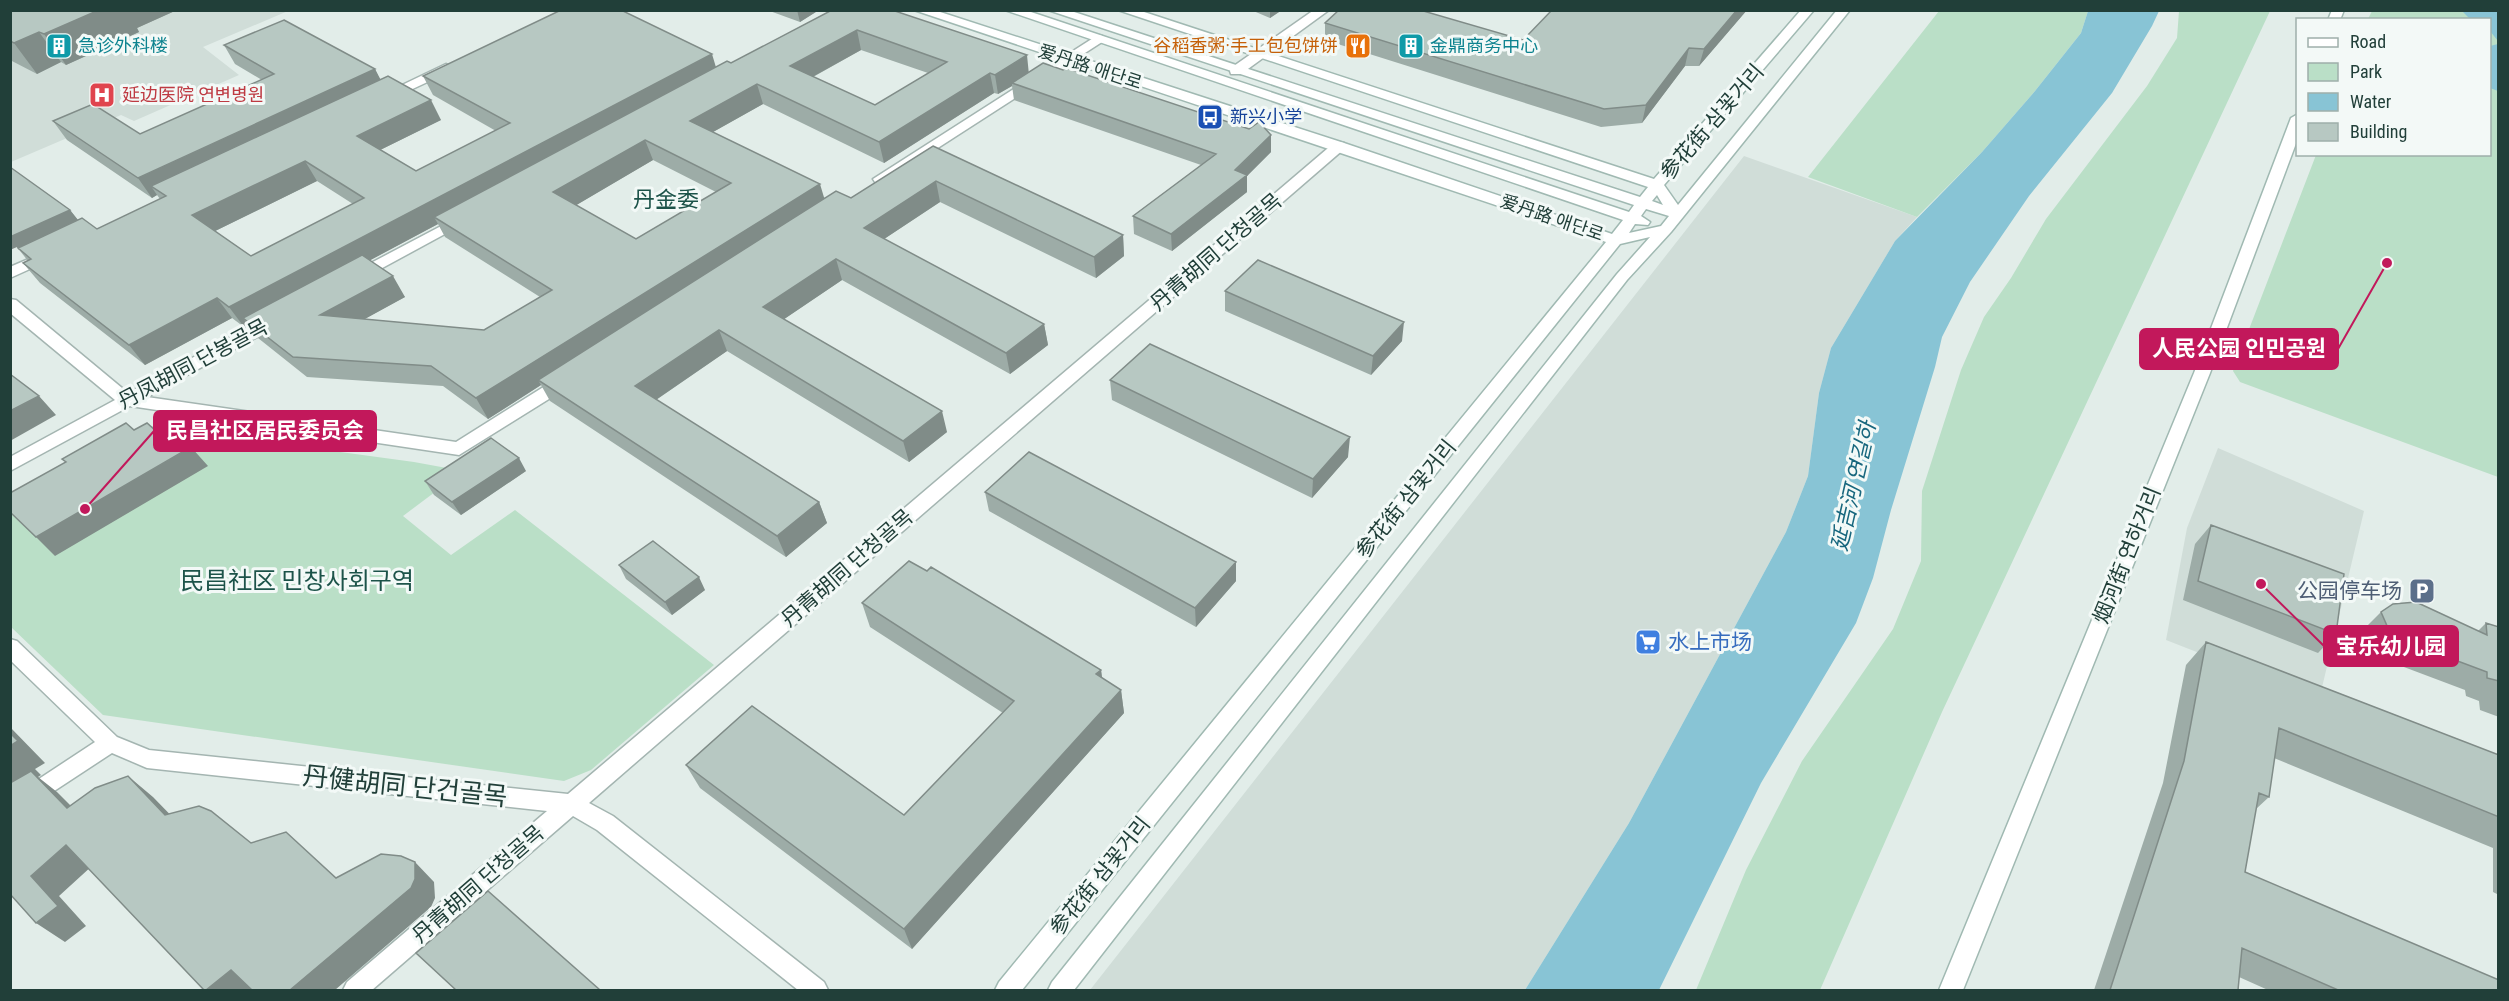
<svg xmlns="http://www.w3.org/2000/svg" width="2509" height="1001" font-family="'Roboto Condensed','Noto Sans SC','Noto Sans KR',sans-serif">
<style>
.built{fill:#d0ddd8}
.green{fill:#badfc7}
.water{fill:#88c4d5}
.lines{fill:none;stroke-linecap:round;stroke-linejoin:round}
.street-casing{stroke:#a4b5b1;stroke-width:3}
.secondary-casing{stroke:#a0b9b2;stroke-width:3}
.street{fill:#fff;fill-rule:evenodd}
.secondary{fill:#fff;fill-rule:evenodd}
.wall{fill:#9daca7;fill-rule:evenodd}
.shaded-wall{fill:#808c88}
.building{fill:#b7c8c2;stroke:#808c88;stroke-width:1.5;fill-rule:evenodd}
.labels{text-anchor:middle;stroke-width:6;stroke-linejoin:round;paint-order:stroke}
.far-culture-label{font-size:18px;fill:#0d838f;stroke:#f3f9f7;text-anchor:start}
.far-food-label{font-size:18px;fill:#c56008;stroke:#f3f9f7;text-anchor:end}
.far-street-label{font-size:18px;fill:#213f39;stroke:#f3f9f7}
.far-health-label{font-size:18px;fill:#be3a42;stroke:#f3f9f7;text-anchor:start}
.far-transit-label{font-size:18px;fill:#164399;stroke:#f3f9f7;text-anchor:start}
.street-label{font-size:21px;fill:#213f39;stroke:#f3f9f7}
.service-label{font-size:21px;fill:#4e5e75;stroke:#f3f9f7;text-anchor:end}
.shop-label{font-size:21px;fill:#366cbe;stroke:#f3f9f7;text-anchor:start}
.neighbourhood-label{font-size:22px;fill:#1c5349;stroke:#f3f9f7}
.water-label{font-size:22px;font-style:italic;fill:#18677e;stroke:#f3f9f7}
.quarter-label{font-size:24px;fill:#1c5349;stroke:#f3f9f7}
.near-street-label{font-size:26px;fill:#213f39;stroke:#f3f9f7}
.leader{fill:none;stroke:#c2185b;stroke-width:2}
.callout-dot{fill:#c2185b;stroke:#f3f9f7;stroke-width:2}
.callout{fill:#c2185b;stroke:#c2185b;stroke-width:2}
.callout-label{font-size:22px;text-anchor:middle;font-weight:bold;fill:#fff}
</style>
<rect width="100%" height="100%" fill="#e2ede9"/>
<path class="built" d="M 11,11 L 288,11 L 203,47 L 239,75 L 134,121 L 121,115 L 11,162 Z
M 1744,156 L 1917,217 L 1895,241 L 1831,348 L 1819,393 L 1808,476 L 1786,532 L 1629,823 L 1525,990 L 1090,990 Z
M 2218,448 L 2364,511 L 2319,700 L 2166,640 L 2187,528 Z"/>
<path class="green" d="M 1939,11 L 2088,11 L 2081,33 L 2035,91 L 1982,152 L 1917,217 L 1808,177 Z
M 2179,11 L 2270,11 L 1942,712 L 1820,990 L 1696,990 L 1746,870 L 1802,761 L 1893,629 L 1921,561 L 1922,491 L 1961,370 L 1984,317 L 2011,278 L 2046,219 L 2147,86 L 2177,38 Z
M 2372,11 L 2498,11 L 2498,477 L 2240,382 L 2233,371 L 2316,155 L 2490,154 L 2490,20 L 2368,19 Z
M 143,425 L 414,462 L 463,471 L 403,516 L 451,555 L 515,510 L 714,665 L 591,770 L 564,781 L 103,715 L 11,627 L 10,503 Z"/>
<path class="water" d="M 2088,11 L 2159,11 L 2152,26 L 2112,93 L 2029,196 L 1970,282 L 1942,337 L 1935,367 L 1891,510 L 1873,578 L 1856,623 L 1761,783 L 1659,990 L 1525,990 L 1629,823 L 1786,532 L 1808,476 L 1819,393 L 1831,348 L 1895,241 L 1982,152 L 2035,91 L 2081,33 Z
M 2462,11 L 2498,11 L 2498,41 L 2490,31 L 2490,20 L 2470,19 Z
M 2498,44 L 2498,91 L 2490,88 L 2490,46 Z"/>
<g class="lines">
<g class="street-casing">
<path id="street" d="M 1314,10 L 1329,10 L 1241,74 L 1231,74 L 1230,71 L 1231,68 Z
M 1098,35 L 1102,36 L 1104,39 L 1102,42 L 885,182 L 875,182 L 873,179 Z
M 446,64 L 452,68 L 451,71 L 389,100 L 379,100 L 377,97 Z
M 1339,142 L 1344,143 L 1346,146 L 1344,149 L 589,803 L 613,816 L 824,982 L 828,990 L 798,990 L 597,830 L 573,816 L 372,990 L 343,990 L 347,982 L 547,811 L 147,768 L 112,753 L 10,820 L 10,798 L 95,742 L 10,660 L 10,639 L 17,641 L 117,737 L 149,750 L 568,794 L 1334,143 Z
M 462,215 L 469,219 L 467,222 L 362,279 L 352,279 L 349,276 L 352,273 Z
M 47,251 L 52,253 L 55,256 L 52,259 L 10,278 L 10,267 Z
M 10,299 L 16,300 L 128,393 L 269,316 L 281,316 L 283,320 L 281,324 L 147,397 L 456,442 L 561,376 L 573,376 L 575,380 L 573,384 L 459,455 L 130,406 L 10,471 L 10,457 L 115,400 L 10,313 Z"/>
</g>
<g class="secondary-casing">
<path id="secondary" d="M 914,10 L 934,10 L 1344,143 L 1612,234 L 1623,220 L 1005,10 L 1025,10 L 1629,212 L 1634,205 L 1048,10 L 1068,10 L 1640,197 L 1648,187 L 1118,10 L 1138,10 L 1654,179 L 1801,10 L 1814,10 L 1664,185 L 1678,205 L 1837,10 L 1850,10 L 1671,232 L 1627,280 L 1074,990 L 1048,990 L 1052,982 L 1617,274 L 1650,237 L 1620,244 L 1022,990 L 995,990 L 999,982 L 1606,242 ZM 1657,195 L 1663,205 L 1652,201 ZM 1646,209 L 1669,216 L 1661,226 L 1629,233 L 1635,224 L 1648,225 L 1650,222 L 1641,216 Z
M 2332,10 L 2344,10 L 2340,20 L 2328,20 Z
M 2298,114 L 2298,138 L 2210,373 L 1963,990 L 1939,990 L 2194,373 L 2291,118 Z"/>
</g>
<use href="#street" class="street"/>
<use href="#secondary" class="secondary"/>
</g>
<path class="wall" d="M 10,10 L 177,10 L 137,28 L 139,32 L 66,65 L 61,62 L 37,74 L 10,60 Z
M 767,10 L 819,10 L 800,22 Z
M 832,10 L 1029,72 L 1271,135 L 1271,152 L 1247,176 L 1247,192 L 1172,251 L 1134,234 L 1133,216 L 1201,165 L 1014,100 L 1012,86 L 998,94 L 994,93 L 884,163 L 763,104 L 713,132 L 825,198 L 851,198 L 933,146 L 1123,235 L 1124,256 L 1096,278 L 940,202 L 884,239 L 1044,324 L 1048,345 L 1010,374 L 842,280 L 784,319 L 947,432 L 909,462 L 727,351 L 656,400 L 819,502 L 827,523 L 786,557 L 550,401 L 541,385 L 488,419 L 443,386 L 307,377 L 258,338 L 248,325 L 244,327 L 232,318 L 145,365 L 40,283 L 23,263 L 28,261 L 17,247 L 70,210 L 78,220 L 97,229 L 160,199 L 157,195 L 152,198 L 67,140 L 53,121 L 140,134 L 262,80 L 235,64 L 224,45 L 375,69 L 380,80 L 441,120 L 380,150 L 416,171 L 496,131 L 433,95 L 423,76 L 716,67 L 731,63 ZM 861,50 L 928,73 L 875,105 L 813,77 ZM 653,160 L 716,192 L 636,239 L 576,205 ZM 317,181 L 353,204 L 251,256 L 215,231 ZM 438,224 L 445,237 L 540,297 L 484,330 L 364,319 L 405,297 L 370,260 Z
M 1251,10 L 1282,10 L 1270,18 Z
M 1747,10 L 1699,66 L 1685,66 L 1642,123 L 1601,127 L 1325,40 L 1325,23 L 1523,40 Z
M 1225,291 L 1402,341 L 1371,375 L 1225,311 Z
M 1110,380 L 1348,457 L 1312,498 L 1112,400 Z
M 526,471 L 461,515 L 434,495 L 425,481 Z
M 985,492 L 1236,581 L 1196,627 L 989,511 Z
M 2211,525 L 2336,634 L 2318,653 L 2183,600 L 2195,544 Z
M 619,565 L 705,590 L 672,615 L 626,579 Z
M 862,603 L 1101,670 L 1102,678 L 1121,690 L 1124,713 L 912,949 L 700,788 L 686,765 L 904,815 L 1003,713 L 870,627 Z
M 2381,612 L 2478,631 L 2486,623 L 2499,627 L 2499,717 L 2480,710 L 2479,701 L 2466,696 L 2465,690 L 2380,658 L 2369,647 L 2362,631 Z
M 2206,642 L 2499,755 L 2499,895 L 2493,892 L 2493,848 L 2274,758 L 2269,797 L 2256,809 L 2245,872 L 2499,990 L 2268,990 L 2239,977 L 2238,990 L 2094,990 L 2163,783 L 2186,665 Z"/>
<path class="shaded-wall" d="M 99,10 L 177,10 L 137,28 L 139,32 L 66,65 L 44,34 Z
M 797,10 L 819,10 L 800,22 Z
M 1270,10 L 1282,10 L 1270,18 Z
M 1737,10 L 1747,10 L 1699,66 L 1704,49 Z
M 857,30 L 861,50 L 796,86 L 790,66 Z
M 39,32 L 61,62 L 37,74 L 14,43 Z
M 1689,48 L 1685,66 L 1642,123 L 1646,105 Z
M 712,54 L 718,74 L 434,217 L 438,224 L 251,324 L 243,318 L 248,325 L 244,327 L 229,307 Z
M 1027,55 L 1029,75 L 1012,83 L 1012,86 L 998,94 L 995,75 Z
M 375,69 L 385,88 L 151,186 L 157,195 L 152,198 L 138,178 Z
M 990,73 L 994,93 L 884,163 L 879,142 Z
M 757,84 L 763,104 L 697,141 L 690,121 Z
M 431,100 L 441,120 L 368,156 L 357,136 Z
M 1271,135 L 1271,152 L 1247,176 L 1247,192 L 1172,251 L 1171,234 Z
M 645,140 L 653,160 L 563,213 L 553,192 Z
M 305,161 L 317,181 L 207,235 L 192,215 Z
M 936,181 L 940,202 L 869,249 L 864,228 Z
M 820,184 L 826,204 L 538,380 L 541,385 L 488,419 L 476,398 Z
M 70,210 L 85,229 L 19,250 L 17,247 L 10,250 L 10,234 Z
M 1123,235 L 1124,256 L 1096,278 L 1094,257 Z
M 836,259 L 842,280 L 771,328 L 763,307 Z
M 393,276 L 405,297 L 334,336 L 320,315 Z
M 217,298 L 232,318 L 145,365 L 129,345 Z
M 1404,322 L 1402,341 L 1371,375 L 1373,356 Z
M 1044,324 L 1048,345 L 1010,374 L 1006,353 Z
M 719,330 L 727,351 L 644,408 L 635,386 Z
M 39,396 L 56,415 L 10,441 L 10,411 Z
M 942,411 L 947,432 L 909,462 L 903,441 Z
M 1350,437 L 1348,457 L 1312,498 L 1313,479 Z
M 191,447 L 208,466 L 55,556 L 36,537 Z
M 519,458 L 526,471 L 461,515 L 452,502 Z
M 819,502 L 827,523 L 786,557 L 777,536 Z
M 1236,562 L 1236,581 L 1196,627 L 1195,608 Z
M 699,577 L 705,590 L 672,615 L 665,602 Z
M 1101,670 L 1104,693 L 1096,674 Z
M 1121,690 L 1124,713 L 912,949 L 904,929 Z
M 10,727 L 45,763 L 35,769 L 41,775 L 38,777 L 57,792 L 93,828 L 10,795 Z
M 128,776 L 153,797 L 190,835 L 165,815 Z
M 66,845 L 93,865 L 59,896 L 86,926 L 65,942 L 36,923 L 31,876 Z
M 415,862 L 434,882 L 435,898 L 431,907 L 335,990 L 290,990 Z
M 231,970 L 253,990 L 206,990 Z"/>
<path class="building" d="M 10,10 L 99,10 L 44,34 L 39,32 L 14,43 L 10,41 Z
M 561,10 L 621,10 L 712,54 L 229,307 L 217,298 L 129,345 L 23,263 L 31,259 L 18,248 L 82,218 L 97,229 L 166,196 L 151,186 L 388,76 L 431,100 L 357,136 L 416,171 L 510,123 L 423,76 ZM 305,161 L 364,198 L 251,256 L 192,215 Z
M 832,10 L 892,10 L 1027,55 L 995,75 L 990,73 L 879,142 L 757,84 L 690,121 L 820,184 L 476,398 L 431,366 L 293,357 L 243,318 L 362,255 L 393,276 L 320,315 L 484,330 L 552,290 L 434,217 L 727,61 L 731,63 ZM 857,30 L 947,62 L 875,105 L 790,66 ZM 645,140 L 731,183 L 636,239 L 553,192 Z
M 1339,10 L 1420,10 L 1523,40 L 1552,10 L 1737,10 L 1704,49 L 1689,48 L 1646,105 L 1604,109 L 1325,23 Z
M 284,20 L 375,69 L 138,178 L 53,121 L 93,104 L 140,134 L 274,74 L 224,45 Z
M 1043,63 L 1063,70 L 1066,68 L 1249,129 L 1259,122 L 1271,135 L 1235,170 L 1247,175 L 1171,234 L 1133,216 L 1216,154 L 1012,83 Z
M 933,146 L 1123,235 L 1094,257 L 936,181 L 864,228 L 1044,324 L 1006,353 L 836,259 L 763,307 L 942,411 L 903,441 L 719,330 L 635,386 L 819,502 L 777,536 L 538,380 L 836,191 L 851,198 Z
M 10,167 L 70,210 L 10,237 Z
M 1258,260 L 1404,322 L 1373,356 L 1225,291 Z
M 1150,344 L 1350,437 L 1313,479 L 1110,380 Z
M 10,374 L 39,396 L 10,411 Z
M 126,423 L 134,430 L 147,423 L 156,431 L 165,426 L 191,447 L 36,537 L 10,512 L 10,493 L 66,462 L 62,459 Z
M 491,438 L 519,458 L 452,502 L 425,481 Z
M 1029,452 L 1236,562 L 1195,608 L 985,492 Z
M 2211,525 L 2344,574 L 2336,634 L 2198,581 Z
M 653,541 L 699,577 L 665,602 L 619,565 Z
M 909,561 L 927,571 L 931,567 L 1101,670 L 1096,674 L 1121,690 L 904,929 L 686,765 L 752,706 L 904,815 L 1014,701 L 862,603 Z
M 2416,602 L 2487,635 L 2486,623 L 2499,627 L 2499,681 L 2487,678 L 2487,672 L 2399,639 L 2388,628 L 2381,612 L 2393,604 Z
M 2206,642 L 2499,755 L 2499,817 L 2279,728 L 2269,797 L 2259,793 L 2245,872 L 2499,980 L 2499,990 L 2338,990 L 2242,948 L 2238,990 L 2110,990 L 2184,761 Z
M 10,733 L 18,741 L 10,746 Z
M 31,771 L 67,808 L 95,788 L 128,776 L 165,815 L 199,806 L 211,811 L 251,843 L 286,832 L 336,878 L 381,854 L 401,856 L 415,862 L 415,879 L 411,888 L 290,990 L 252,990 L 231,970 L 206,990 L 204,990 L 66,845 L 31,876 L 58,906 L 36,923 L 10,894 L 10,783 Z
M 488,891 L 600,990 L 456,990 L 416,953 Z"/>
<defs>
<g id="building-square" transform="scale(1.35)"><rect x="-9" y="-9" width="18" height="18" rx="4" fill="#0f9aa8" stroke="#f3f9f7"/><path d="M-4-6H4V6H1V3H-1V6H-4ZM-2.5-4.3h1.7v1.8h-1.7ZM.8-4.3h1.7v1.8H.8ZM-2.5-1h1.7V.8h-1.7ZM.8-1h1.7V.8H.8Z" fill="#fff"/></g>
<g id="restaurant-square" transform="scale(1.35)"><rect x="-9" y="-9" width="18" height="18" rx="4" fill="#e8710a" stroke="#f3f9f7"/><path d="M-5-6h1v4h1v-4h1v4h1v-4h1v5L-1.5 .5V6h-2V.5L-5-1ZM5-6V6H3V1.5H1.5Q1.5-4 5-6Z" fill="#fff"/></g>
<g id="hospital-square" transform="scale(1.35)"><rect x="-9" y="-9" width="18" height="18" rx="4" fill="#e0444e" stroke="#f3f9f7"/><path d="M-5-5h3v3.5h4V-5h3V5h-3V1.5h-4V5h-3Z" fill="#fff"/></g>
<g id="bus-square" transform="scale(1.35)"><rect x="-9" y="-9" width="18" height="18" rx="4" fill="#1a4fb4" stroke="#f3f9f7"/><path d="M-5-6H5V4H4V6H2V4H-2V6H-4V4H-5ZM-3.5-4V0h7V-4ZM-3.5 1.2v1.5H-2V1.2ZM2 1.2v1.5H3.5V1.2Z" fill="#fff"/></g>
<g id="parking-square" transform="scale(1.35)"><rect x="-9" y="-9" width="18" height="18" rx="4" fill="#5c6f8a" stroke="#f3f9f7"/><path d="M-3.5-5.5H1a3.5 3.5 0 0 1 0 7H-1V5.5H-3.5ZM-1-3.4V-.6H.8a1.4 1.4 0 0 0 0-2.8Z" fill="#fff"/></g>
<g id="supermarket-square" transform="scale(1.35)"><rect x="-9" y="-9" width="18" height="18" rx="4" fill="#3f7fe0" stroke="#f3f9f7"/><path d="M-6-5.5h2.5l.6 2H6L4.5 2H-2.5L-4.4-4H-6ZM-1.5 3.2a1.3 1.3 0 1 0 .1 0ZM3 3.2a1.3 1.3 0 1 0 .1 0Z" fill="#fff"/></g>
</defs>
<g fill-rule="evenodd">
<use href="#building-square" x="59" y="46"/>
<use href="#restaurant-square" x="1358" y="46"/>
<use href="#building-square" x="1411" y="46"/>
<use href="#hospital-square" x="102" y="95"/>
<use href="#bus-square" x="1210" y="117"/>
<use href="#parking-square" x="2422" y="591"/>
<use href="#supermarket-square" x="1648" y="642"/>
</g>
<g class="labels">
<g class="far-culture-label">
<text x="78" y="52">急诊外科楼</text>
<text x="1430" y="52">金鼎商务中心</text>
</g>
<g class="far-food-label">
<text x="1338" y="52">谷稻香粥·手工包包饼饼</text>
</g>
<g class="far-street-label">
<text transform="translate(1090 67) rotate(18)" y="6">爱丹路 애단로</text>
<text transform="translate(1552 218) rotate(19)" y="6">爱丹路 애단로</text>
</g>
<g class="far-health-label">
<text x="122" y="101">延边医院 연변병원</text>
</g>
<g class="far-transit-label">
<text x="1230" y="123">新兴小学</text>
</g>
<g class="street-label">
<text transform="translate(1712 122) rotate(-49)" y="7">参花街 삼꽃거리</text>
<text transform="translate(1216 252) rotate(-41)" y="7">丹青胡同 단청골목</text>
<text transform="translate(193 364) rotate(-28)" y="7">丹凤胡同 단봉골목</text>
<text transform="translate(1406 499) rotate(-51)" y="7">参花街 삼꽃거리</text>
<text transform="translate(2127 555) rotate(-68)" y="7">烟河街 연하거리</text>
<text transform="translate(847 568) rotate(-41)" y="7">丹青胡同 단청골목</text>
<text transform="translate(1100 876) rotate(-51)" y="7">参花街 삼꽃거리</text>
<text transform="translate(478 884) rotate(-41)" y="7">丹青胡同 단청골목</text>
</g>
<g class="service-label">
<text x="2402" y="598">公园停车场</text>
</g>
<g class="shop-label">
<text x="1668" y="649">水上市场</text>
</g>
<g class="neighbourhood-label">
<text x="666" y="207">丹金委</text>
</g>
<g class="water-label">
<text transform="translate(1853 486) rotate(-77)" y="8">延吉河 연길하</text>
</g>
<g class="quarter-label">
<text x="297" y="589">民昌社区 민창사회구역</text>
</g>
<g class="near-street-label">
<text transform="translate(405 786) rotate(6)" y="9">丹健胡同 단건골목</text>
</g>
</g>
<path class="leader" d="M2387 263L2338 349M85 509L154 431M2261 584L2324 646"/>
<g class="callout-dot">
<circle cx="2387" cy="263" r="6"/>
<circle cx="85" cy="509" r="6"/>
<circle cx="2261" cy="584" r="6"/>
</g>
<g class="callout">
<rect x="2140" y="329" width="198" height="40" rx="6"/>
<rect x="154" y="411" width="222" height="40" rx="6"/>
<rect x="2324" y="626" width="134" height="40" rx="6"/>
</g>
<g class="callout-label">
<text x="2239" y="356">人民公园 인민공원</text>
<text x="265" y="438">民昌社区居民委员会</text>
<text x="2391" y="654">宝乐幼儿园</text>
</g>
<rect width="2509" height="1001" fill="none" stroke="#213f39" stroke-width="24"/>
<rect x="2296" y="18" width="195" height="138" fill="#f3f9f7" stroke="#9fafab" stroke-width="1.5"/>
<rect x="2308" y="38" width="30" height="9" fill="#ffffff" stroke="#9fafab" stroke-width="1.5"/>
<text x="2350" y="48" font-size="18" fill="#213f39">Road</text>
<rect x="2308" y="63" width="30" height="18" fill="#badfc7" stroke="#9fafab" stroke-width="1.5"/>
<text x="2350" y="78" font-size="18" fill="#213f39">Park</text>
<rect x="2308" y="93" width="30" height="18" fill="#88c4d5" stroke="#9fafab" stroke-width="1.5"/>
<text x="2350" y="108" font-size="18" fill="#213f39">Water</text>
<rect x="2308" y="123" width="30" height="18" fill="#b7c8c2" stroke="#9fafab" stroke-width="1.5"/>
<text x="2350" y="138" font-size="18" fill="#213f39">Building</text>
</svg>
